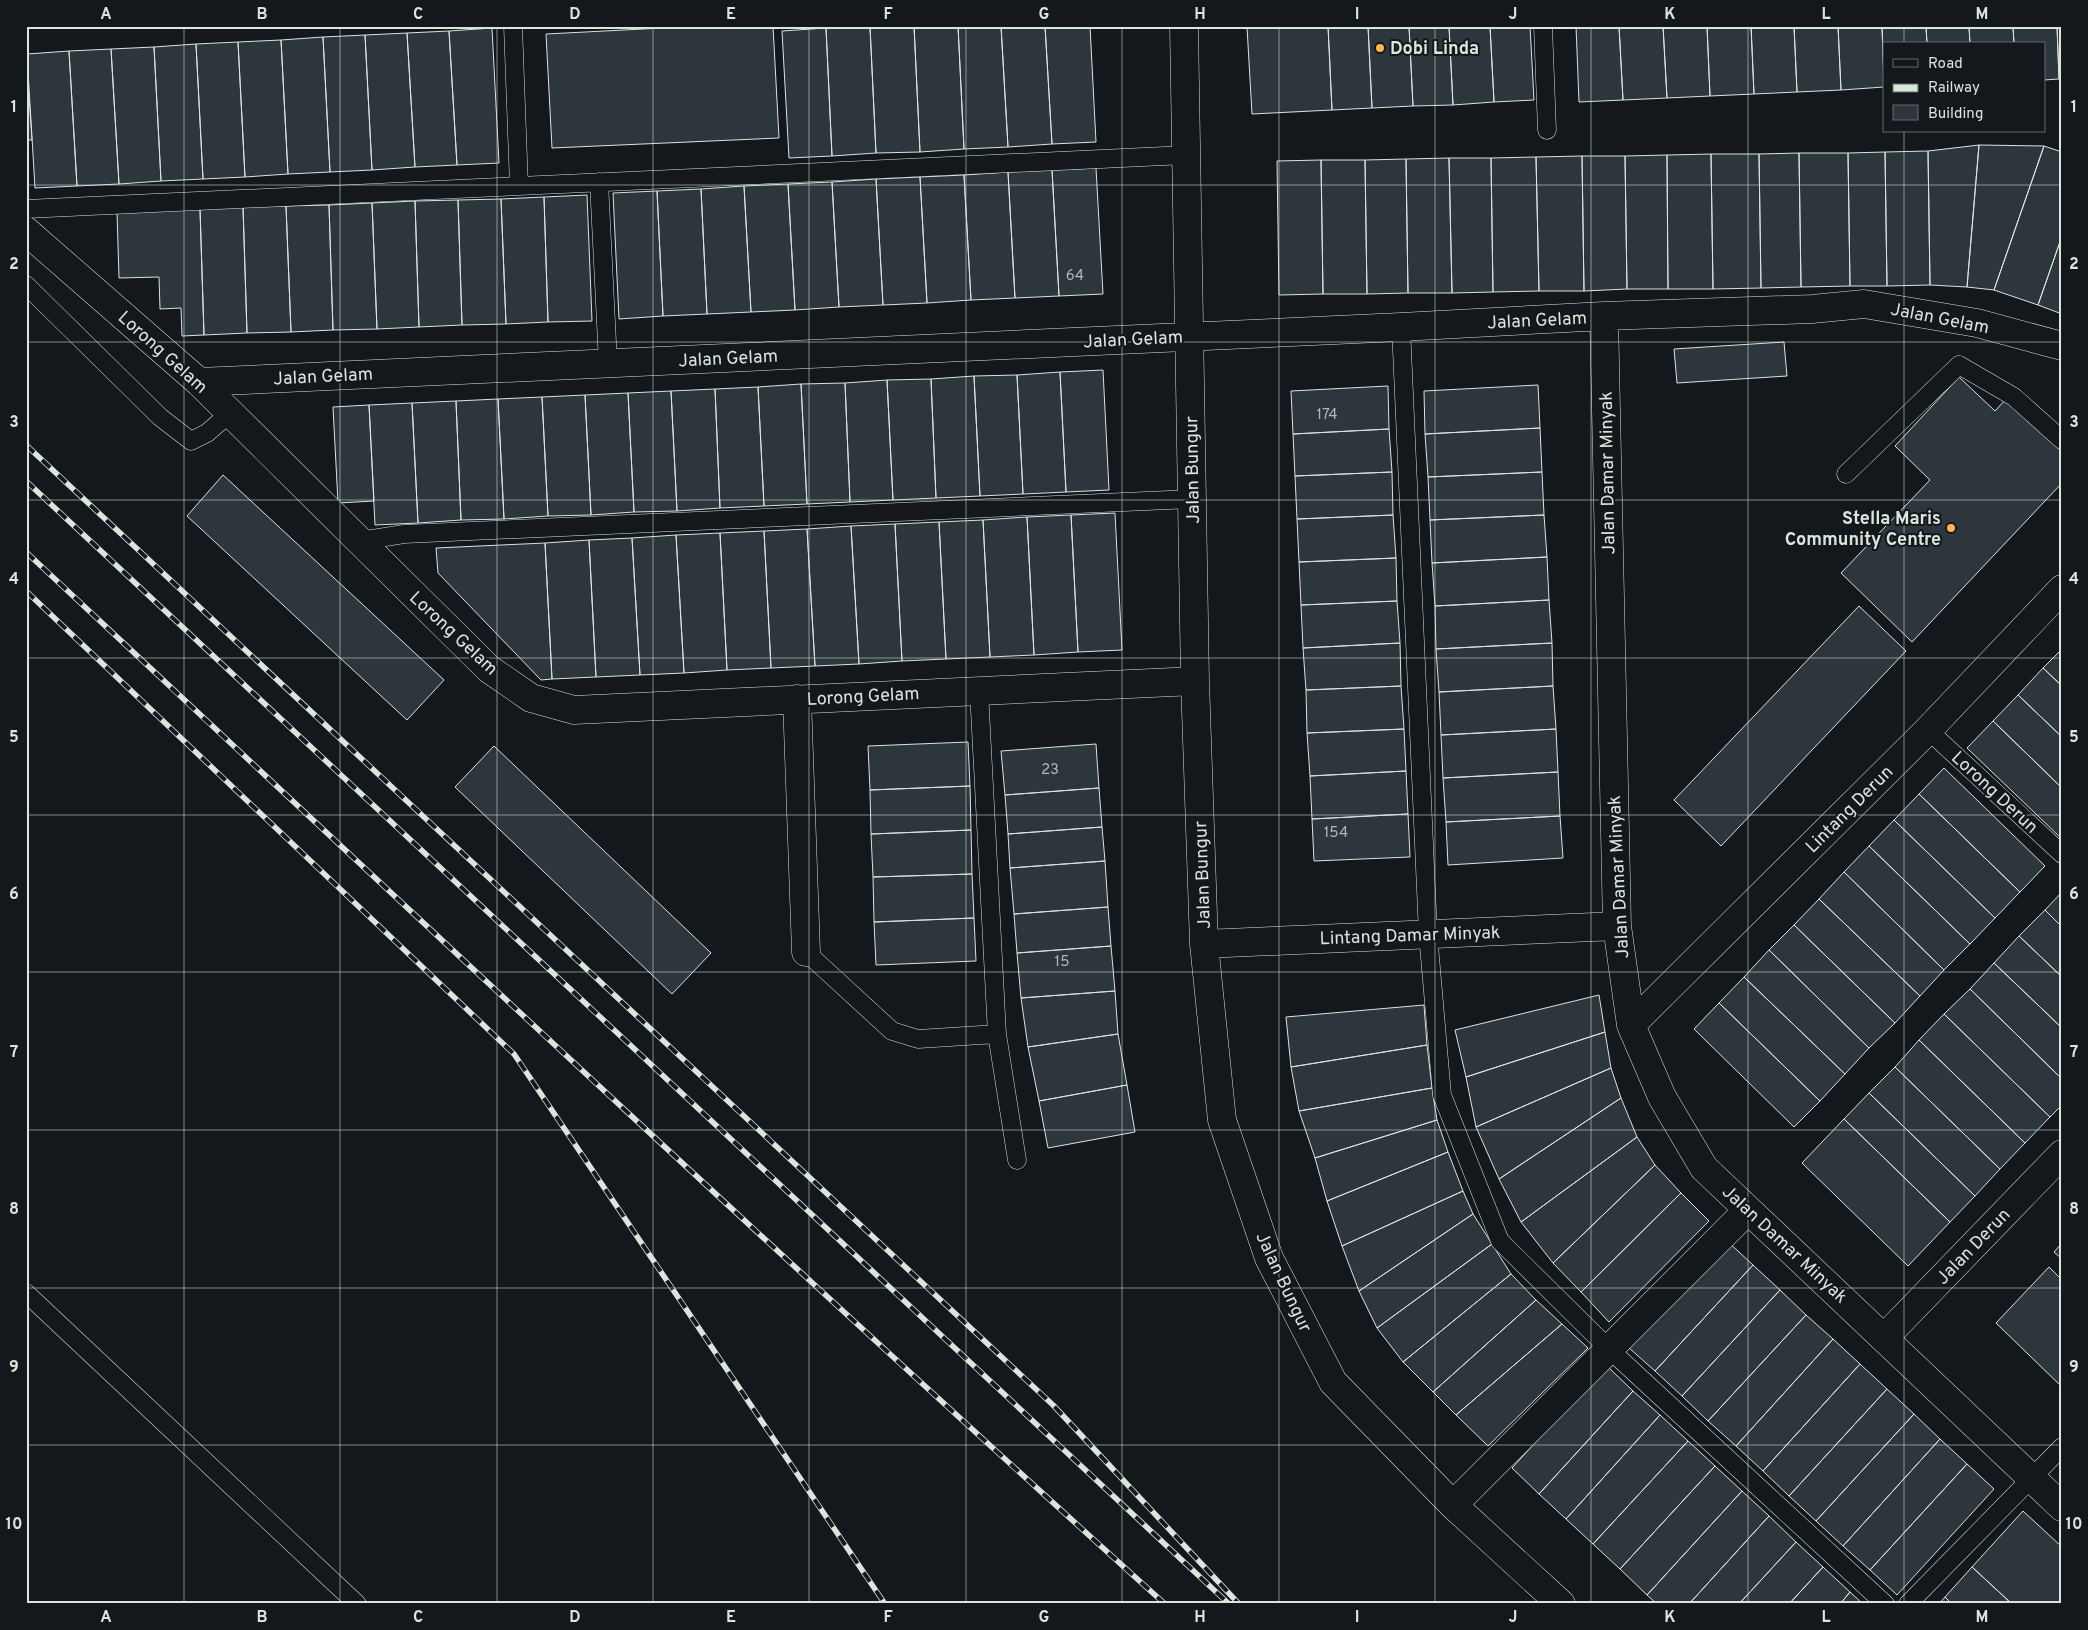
<svg xmlns="http://www.w3.org/2000/svg" width="2088" height="1630" font-family="Overpass,sans-serif">
<style>
.building{fill:#2c363c;stroke:#d8e6dc}
.lines{fill:none;stroke-linecap:round;stroke-linejoin:round}
.lane-casing{stroke:#d8e6dc;stroke-width:19}
.street-casing{stroke:#d8e6dc;stroke-width:29}
.lane{stroke:#14181c;stroke-width:18}
.street{stroke:#14181c;stroke-width:28}
.rail-casing{stroke:#d8e6dc;stroke-width:5.5}
.rail{stroke:#14181c;stroke-width:4;stroke-dasharray:11;stroke-linecap:butt}
.grid{fill:none;stroke:#d8e6dc;stroke-width:1;stroke-opacity:0.55}
.poi-dot{fill:#ffb74d;stroke:#14181c;stroke-width:2}
.labels{text-anchor:middle;stroke-width:4;stroke-linejoin:round;paint-order:stroke}
.number-label{font-size:15px;fill:#adbab4}
.poi-label{font-size:18px;font-weight:bold;fill:#d8e6dc;stroke:#14181c;text-anchor:start}
.street-label{font-size:18px;fill:#d8e6dc;stroke:#14181c}
.neatline{fill:none;stroke:#d8e6dc;stroke-width:2}
.grid-label{font-size:16px;text-anchor:middle;font-weight:bold;fill:#d8e6dc}
</style>
<rect width="100%" height="100%" fill="#14181c"/>
<path class="building" d="M 702,26 L 773,26 L 779,138 L 552,148 L 546,34 Z
M 914,26 L 920,152 L 876,153 L 870,27 Z
M 914,26 L 958,26 L 964,149 L 920,152 Z
M 958,26 L 1001,26 L 1008,147 L 964,149 Z
M 1001,26 L 1045,26 L 1052,144 L 1008,147 Z
M 1045,26 L 1090,26 L 1096,142 L 1052,144 Z
M 1328,26 L 1332,110 L 1252,114 L 1247,27 Z
M 1328,26 L 1368,26 L 1372,108 L 1332,110 Z
M 1368,26 L 1409,26 L 1413,106 L 1372,108 Z
M 1409,26 L 1449,26 L 1453,105 L 1413,106 Z
M 1449,26 L 1490,26 L 1494,102 L 1453,105 Z
M 1490,26 L 1530,26 L 1534,100 L 1494,102 Z
M 1576,26 L 1619,26 L 1623,100 L 1579,102 Z
M 1619,26 L 1663,26 L 1667,98 L 1623,100 Z
M 1663,26 L 1707,26 L 1710,96 L 1667,98 Z
M 1707,26 L 1751,26 L 1754,94 L 1710,96 Z
M 1751,26 L 1794,26 L 1797,92 L 1754,94 Z
M 1794,26 L 1838,26 L 1841,90 L 1797,92 Z
M 1838,26 L 1882,26 L 1884,87 L 1841,90 Z
M 1882,26 L 1926,26 L 1927,44 L 1884,44 L 1884,81 Z
M 1926,26 L 1969,26 L 1970,44 L 1927,44 Z
M 1969,26 L 2013,26 L 2014,44 L 1970,44 Z
M 2013,26 L 2057,26 L 2059,79 L 2044,80 L 2044,44 L 2014,44 Z
M 2057,26 L 2062,26 L 2062,79 L 2059,79 Z
M 870,27 L 876,153 L 832,156 L 826,28 Z
M 492,28 L 499,163 L 457,165 L 449,31 Z
M 826,28 L 832,156 L 789,158 L 782,31 Z
M 449,31 L 457,165 L 415,167 L 407,33 Z
M 407,33 L 415,167 L 372,170 L 365,35 Z
M 365,35 L 372,170 L 330,172 L 323,37 Z
M 323,37 L 330,172 L 288,174 L 281,40 Z
M 281,40 L 288,174 L 245,177 L 238,42 Z
M 238,42 L 245,177 L 203,179 L 196,44 Z
M 196,44 L 203,179 L 161,181 L 154,47 Z
M 154,47 L 161,181 L 119,184 L 111,49 Z
M 111,49 L 119,184 L 77,186 L 69,51 Z
M 69,51 L 77,186 L 35,188 L 27,54 Z
M 26,54 L 32,140 L 26,140 Z
M 1979,145 L 2044,146 L 1994,290 L 1967,287 Z
M 1979,145 L 1967,287 L 1930,285 L 1928,151 Z
M 2044,146 L 2062,152 L 2062,236 L 2038,305 L 1994,290 Z
M 1928,151 L 1930,285 L 1887,286 L 1885,152 Z
M 1885,152 L 1887,286 L 1850,286 L 1848,153 Z
M 1799,153 L 1848,153 L 1850,286 L 1801,287 Z
M 1799,153 L 1801,287 L 1761,288 L 1759,154 Z
M 1711,154 L 1759,154 L 1761,288 L 1713,289 Z
M 1711,154 L 1713,289 L 1668,289 L 1667,155 Z
M 1667,155 L 1668,289 L 1627,289 L 1625,156 Z
M 1582,156 L 1625,156 L 1627,289 L 1584,291 Z
M 1582,156 L 1584,291 L 1539,291 L 1536,157 Z
M 1536,157 L 1539,291 L 1493,292 L 1491,158 Z
M 1449,158 L 1491,158 L 1493,292 L 1452,293 Z
M 1449,158 L 1452,293 L 1408,293 L 1406,159 Z
M 1406,159 L 1408,293 L 1367,294 L 1365,160 Z
M 1321,160 L 1323,294 L 1279,295 L 1277,161 Z
M 1321,160 L 1365,160 L 1367,294 L 1323,294 Z
M 1096,168 L 1103,294 L 1059,296 L 1052,170 Z
M 1052,170 L 1059,296 L 1015,298 L 1008,172 Z
M 1008,172 L 1015,298 L 971,300 L 964,175 Z
M 964,175 L 971,300 L 927,303 L 920,177 Z
M 920,177 L 927,303 L 883,305 L 876,179 Z
M 876,179 L 883,305 L 839,307 L 832,182 Z
M 832,182 L 839,307 L 795,310 L 788,184 Z
M 788,184 L 795,310 L 751,312 L 744,186 Z
M 744,186 L 751,312 L 707,314 L 701,189 Z
M 701,189 L 707,314 L 663,316 L 657,191 Z
M 657,191 L 663,316 L 619,319 L 613,193 Z
M 587,195 L 592,321 L 548,322 L 544,197 Z
M 544,197 L 548,322 L 506,324 L 501,199 Z
M 501,199 L 506,324 L 462,325 L 458,200 Z
M 458,200 L 462,325 L 419,327 L 415,201 Z
M 415,201 L 419,327 L 377,329 L 372,203 Z
M 372,203 L 377,329 L 333,330 L 329,205 Z
M 329,205 L 333,330 L 291,332 L 286,206 Z
M 286,206 L 291,332 L 247,333 L 243,207 Z
M 243,207 L 247,333 L 204,335 L 200,209 Z
M 200,209 L 204,335 L 182,336 L 181,308 L 160,309 L 159,277 L 119,278 L 117,212 Z
M 2062,236 L 2062,314 L 2038,305 Z
M 1784,342 L 1787,376 L 1677,383 L 1674,349 Z
M 1103,370 L 1109,490 L 1066,492 L 1060,372 Z
M 1060,372 L 1066,492 L 1023,494 L 1017,375 Z
M 1017,375 L 1023,494 L 980,496 L 974,376 Z
M 974,376 L 980,496 L 936,498 L 931,379 Z
M 1959,377 L 1995,411 L 2006,399 L 2062,452 L 2062,483 L 1912,642 L 1841,573 L 1930,480 L 1895,446 Z
M 931,379 L 936,498 L 893,500 L 887,380 Z
M 887,380 L 893,500 L 850,502 L 845,383 Z
M 845,383 L 850,502 L 807,504 L 801,384 Z
M 801,384 L 807,504 L 764,506 L 758,387 Z
M 1538,385 L 1540,428 L 1425,434 L 1424,391 Z
M 1388,386 L 1389,429 L 1293,434 L 1291,391 Z
M 758,387 L 764,506 L 720,508 L 715,389 Z
M 715,389 L 720,508 L 677,511 L 671,391 Z
M 671,391 L 677,511 L 634,512 L 628,393 Z
M 628,393 L 634,512 L 591,515 L 585,395 Z
M 585,395 L 591,515 L 548,516 L 542,397 Z
M 542,397 L 548,516 L 504,519 L 498,399 Z
M 498,399 L 504,519 L 461,520 L 456,401 Z
M 456,401 L 461,520 L 418,523 L 412,403 Z
M 412,403 L 418,523 L 375,525 L 369,405 Z
M 369,405 L 374,501 L 338,503 L 333,407 Z
M 1540,428 L 1542,472 L 1428,477 L 1425,434 Z
M 1389,429 L 1392,472 L 1295,476 L 1293,434 Z
M 1392,472 L 1393,515 L 1297,519 L 1295,476 Z
M 1542,472 L 1544,515 L 1430,520 L 1428,477 Z
M 223,475 L 444,680 L 407,720 L 187,516 Z
M 1115,513 L 1122,650 L 1078,652 L 1071,515 Z
M 1071,515 L 1078,652 L 1034,655 L 1027,517 Z
M 1393,515 L 1396,558 L 1299,562 L 1297,519 Z
M 1544,515 L 1547,557 L 1432,563 L 1430,520 Z
M 1027,517 L 1034,655 L 990,657 L 983,520 Z
M 983,520 L 990,657 L 946,659 L 939,522 Z
M 939,522 L 946,659 L 902,661 L 895,524 Z
M 895,524 L 902,661 L 859,664 L 851,526 Z
M 851,526 L 859,664 L 815,666 L 807,529 Z
M 807,529 L 815,666 L 771,668 L 764,531 Z
M 764,531 L 771,668 L 727,670 L 720,533 Z
M 720,533 L 727,670 L 684,673 L 676,535 Z
M 676,535 L 684,673 L 640,675 L 632,538 Z
M 632,538 L 640,675 L 596,677 L 589,540 Z
M 589,540 L 596,677 L 552,679 L 545,543 Z
M 545,543 L 552,679 L 541,680 L 438,573 L 436,548 Z
M 1547,557 L 1549,600 L 1435,606 L 1432,563 Z
M 1396,558 L 1397,601 L 1301,605 L 1299,562 Z
M 1549,600 L 1552,643 L 1436,649 L 1435,606 Z
M 1397,601 L 1400,643 L 1303,648 L 1301,605 Z
M 1859,606 L 1906,651 L 1721,846 L 1674,800 Z
M 1400,643 L 1401,686 L 1306,690 L 1303,648 Z
M 1552,643 L 1553,686 L 1439,692 L 1436,649 Z
M 2062,649 L 2062,686 L 2043,668 Z
M 2043,668 L 2062,686 L 2062,737 L 2018,695 Z
M 1401,686 L 1404,729 L 1307,733 L 1306,690 Z
M 1553,686 L 1556,729 L 1441,735 L 1439,692 Z
M 2018,695 L 2062,737 L 2062,788 L 1993,721 Z
M 1993,721 L 2062,788 L 2062,839 L 1967,748 Z
M 1404,729 L 1406,771 L 1310,776 L 1307,733 Z
M 1556,729 L 1558,772 L 1443,778 L 1441,735 Z
M 968,742 L 970,786 L 870,790 L 868,746 Z
M 1096,744 L 1099,788 L 1005,795 L 1001,751 Z
M 494,746 L 711,953 L 672,994 L 455,787 Z
M 1944,768 L 2045,866 L 2020,892 L 1919,794 Z
M 1406,771 L 1408,814 L 1312,819 L 1310,776 Z
M 1558,772 L 1560,816 L 1446,822 L 1443,778 Z
M 970,786 L 971,830 L 871,834 L 870,790 Z
M 1099,788 L 1102,827 L 1008,834 L 1005,795 Z
M 1919,794 L 2020,892 L 1995,918 L 1894,820 Z
M 1408,814 L 1410,857 L 1314,861 L 1312,819 Z
M 1560,816 L 1563,858 L 1448,865 L 1446,822 Z
M 1894,820 L 1995,918 L 1970,944 L 1869,846 Z
M 1102,827 L 1105,861 L 1010,868 L 1008,834 Z
M 971,830 L 972,874 L 873,877 L 871,834 Z
M 1869,846 L 1970,944 L 1944,970 L 1844,872 Z
M 1105,861 L 1108,907 L 1014,914 L 1010,868 Z
M 1844,872 L 1944,970 L 1920,996 L 1819,899 Z
M 972,874 L 974,918 L 874,922 L 873,877 Z
M 2062,892 L 2062,927 L 2045,910 Z
M 1819,899 L 1920,996 L 1895,1023 L 1794,925 Z
M 1108,907 L 1111,946 L 1017,953 L 1014,914 Z
M 2045,910 L 2062,927 L 2062,977 L 2019,936 Z
M 974,918 L 976,961 L 876,965 L 874,922 Z
M 1794,925 L 1895,1023 L 1869,1048 L 1769,950 Z
M 2019,936 L 2062,977 L 2062,1028 L 1994,963 Z
M 1111,946 L 1115,991 L 1021,998 L 1017,953 Z
M 1769,950 L 1869,1048 L 1845,1074 L 1744,977 Z
M 1994,963 L 2062,1028 L 2062,1079 L 1970,989 Z
M 1744,977 L 1845,1074 L 1820,1101 L 1719,1003 Z
M 1970,989 L 2062,1079 L 2062,1105 L 2050,1117 L 1944,1014 Z
M 1115,991 L 1118,1034 L 1028,1047 L 1021,998 Z
M 1599,995 L 1605,1032 L 1466,1077 L 1455,1030 Z
M 1719,1003 L 1820,1101 L 1794,1127 L 1694,1029 Z
M 1424,1005 L 1427,1045 L 1291,1067 L 1286,1017 Z
M 1944,1014 L 2050,1117 L 2025,1143 L 1919,1040 Z
M 1605,1032 L 1611,1068 L 1476,1127 L 1466,1077 Z
M 1118,1034 L 1127,1085 L 1039,1101 L 1028,1047 Z
M 1919,1040 L 2025,1143 L 2000,1169 L 1895,1067 Z
M 1427,1045 L 1432,1088 L 1299,1111 L 1291,1067 Z
M 1895,1067 L 2000,1169 L 1975,1196 L 1869,1093 Z
M 1611,1068 L 1621,1098 L 1499,1179 L 1476,1127 Z
M 1127,1085 L 1135,1132 L 1048,1148 L 1039,1101 Z
M 1432,1088 L 1437,1120 L 1315,1158 L 1299,1111 Z
M 1869,1093 L 1975,1196 L 1950,1222 L 1844,1119 Z
M 1621,1098 L 1637,1137 L 1521,1222 L 1499,1179 Z
M 1844,1119 L 1950,1222 L 1908,1266 L 1802,1163 Z
M 1437,1120 L 1448,1152 L 1327,1201 L 1315,1158 Z
M 1637,1137 L 1655,1165 L 1553,1263 L 1521,1222 Z
M 1448,1152 L 1463,1191 L 1342,1246 L 1327,1201 Z
M 1655,1165 L 1681,1193 L 1581,1292 L 1553,1263 Z
M 1463,1191 L 1473,1214 L 1359,1291 L 1342,1246 Z
M 1681,1193 L 1709,1221 L 1609,1322 L 1581,1292 Z
M 1473,1214 L 1492,1244 L 1377,1328 L 1359,1291 Z
M 1726,1240 L 1753,1265 L 1655,1371 L 1628,1347 Z
M 2062,1243 L 2062,1259 L 2054,1252 Z
M 1492,1244 L 1511,1274 L 1403,1362 L 1377,1328 Z
M 1753,1265 L 1780,1290 L 1682,1396 L 1655,1371 Z
M 2049,1267 L 2062,1280 L 2062,1387 L 1996,1323 Z
M 1511,1274 L 1536,1300 L 1433,1392 L 1403,1362 Z
M 1780,1290 L 1806,1315 L 1708,1421 L 1682,1396 Z
M 1536,1300 L 1562,1324 L 1456,1415 L 1433,1392 Z
M 1806,1315 L 1833,1339 L 1736,1446 L 1708,1421 Z
M 1562,1324 L 1588,1348 L 1488,1446 L 1456,1415 Z
M 1833,1339 L 1860,1364 L 1763,1471 L 1736,1446 Z
M 1860,1364 L 1887,1389 L 1789,1496 L 1763,1471 Z
M 1606,1365 L 1633,1391 L 1539,1494 L 1512,1468 Z
M 1887,1389 L 1914,1414 L 1816,1521 L 1789,1496 Z
M 1633,1391 L 1660,1415 L 1566,1519 L 1539,1494 Z
M 1914,1414 L 1940,1439 L 1843,1546 L 1816,1521 Z
M 1660,1415 L 1688,1441 L 1593,1544 L 1566,1519 Z
M 1940,1439 L 1967,1464 L 1870,1570 L 1843,1546 Z
M 1688,1441 L 1715,1466 L 1620,1569 L 1593,1544 Z
M 1967,1464 L 1994,1489 L 1897,1595 L 1870,1570 Z
M 1715,1466 L 1742,1491 L 1647,1595 L 1620,1569 Z
M 1742,1491 L 1769,1516 L 1689,1604 L 1657,1604 L 1647,1595 Z
M 2023,1511 L 2062,1547 L 2062,1604 L 2012,1604 L 1972,1567 Z
M 1769,1516 L 1796,1542 L 1739,1604 L 1689,1604 Z
M 1796,1542 L 1823,1567 L 1789,1604 L 1739,1604 Z
M 1823,1567 L 1850,1592 L 1840,1604 L 1789,1604 Z
M 1972,1567 L 2012,1604 L 1952,1604 L 1945,1597 Z
M 1850,1592 L 1863,1604 L 1840,1604 Z
M 1945,1597 L 1952,1604 L 1939,1604 Z"/>
<g class="lines">
<g class="lane-casing">
<path id="lane" d="M 513,26 L 519,186
M 1543,26 L 1547,130
M 599,182 L 608,363
M 26,209 L 1186,155
M 26,285 L 160,417 L 191,441 L 207,433 L 230,413
M 1401,327 L 1428,934 L 1442,1095 L 1500,1241 L 1609,1349 L 1885,1604
M 1846,474 L 1959,365 L 2014,397 L 2062,440
M 360,541 L 404,534 L 1192,499
M 979,691 L 997,1034 L 1017,1160
M 1928,730 L 2062,854
M 806,952 L 892,1031 L 918,1039 L 997,1034
M 26,1293 L 357,1604
M 1908,1604 L 2062,1447"/>
</g>
<g class="street-casing">
<path id="street" d="M 1184,26 L 1195,681 L 1204,944 L 1222,1120 L 1269,1258 L 1333,1382 L 1453,1505 L 1561,1604
M 26,231 L 199,382 L 489,669 L 531,698 L 574,710 L 1195,681
M 1604,316 L 1617,926 L 1631,1025 L 1662,1097 L 1704,1168 L 2062,1507
M 199,382 L 1401,327 L 1604,316 L 1812,309 L 1864,304 L 1977,323 L 2062,346
M 797,699 L 806,952
M 1204,944 L 1617,926
M 1631,1025 L 1928,730 L 2062,589
M 1884,1338 L 2062,1154
M 1453,1505 L 1748,1210"/>
</g>
<use href="#lane" class="lane"/>
<use href="#street" class="street"/>
<g class="rail-casing">
<path id="rail" d="M 26,445 L 1053,1405 L 1239,1604
M 26,481 L 1229,1604
M 26,552 C 404,905 781,1258 1165,1604
M 26,591 L 514,1054 L 885,1604"/>
</g>
<use href="#rail" class="rail"/>
</g>
<path class="grid" d="M 184,26 L 184,1604M 340,26 L 340,1604M 497,26 L 497,1604M 653,26 L 653,1604M 809,26 L 809,1604M 966,26 L 966,1604M 1122,26 L 1122,1604M 1279,26 L 1279,1604M 1435,26 L 1435,1604M 1591,26 L 1591,1604M 1748,26 L 1748,1604M 1904,26 L 1904,44M 1904,131 L 1904,1604M 26,185 L 2062,185M 26,342 L 2062,342M 26,500 L 2062,500M 26,658 L 2062,658M 26,815 L 2062,815M 26,972 L 2062,972M 26,1130 L 2062,1130M 26,1288 L 2062,1288M 26,1445 L 2062,1445"/>
<g class="poi-dot">
<circle cx="1380" cy="48" r="5"/>
<circle cx="1951" cy="528" r="5"/>
</g>
<g class="labels">
<g class="number-label">
<text x="1075" y="280">64</text>
<text x="1327" y="419">174</text>
<text x="1050" y="774">23</text>
<text x="1336" y="837">154</text>
<text x="1062" y="966">15</text>
</g>
<g class="poi-label">
<text x="1390" y="54">Dobi Linda</text>
<text x="1941" y="524" text-anchor="end">Stella Maris<tspan x="1941" dy="21">Community Centre</tspan></text>
</g>
<g class="street-label">
<text transform="translate(1940 318) rotate(11)" y="6">Jalan Gelam</text>
<text transform="translate(1537 320) rotate(-3)" y="6">Jalan Gelam</text>
<text transform="translate(1133 339) rotate(-3)" y="6">Jalan Gelam</text>
<text transform="translate(163 352) rotate(42)" y="6">Lorong Gelam</text>
<text transform="translate(728 358) rotate(-3)" y="6">Jalan Gelam</text>
<text transform="translate(323 376) rotate(-3)" y="6">Jalan Gelam</text>
<text transform="translate(1192 470) rotate(-91)" y="6">Jalan Bungur</text>
<text transform="translate(1607 473) rotate(-91)" y="6">Jalan Damar Minyak</text>
<text transform="translate(454 633) rotate(43)" y="6">Lorong Gelam</text>
<text transform="translate(863 696) rotate(-3)" y="6">Lorong Gelam</text>
<text transform="translate(1995 792) rotate(43)" y="6">Lorong Derun</text>
<text transform="translate(1849 809) rotate(-45)" y="6">Lintang Derun</text>
<text transform="translate(1202 875) rotate(-92)" y="6">Jalan Bungur</text>
<text transform="translate(1618 877) rotate(-93)" y="6">Jalan Damar Minyak</text>
<text transform="translate(1410 935) rotate(-2)" y="6">Lintang Damar Minyak</text>
<text transform="translate(1785 1244) rotate(43)" y="6">Jalan Damar Minyak</text>
<text transform="translate(1973 1246) rotate(-46)" y="6">Jalan Derun</text>
<text transform="translate(1284 1282) rotate(65)" y="6">Jalan Bungur</text>
</g>
</g>
<rect width="2088" height="1630" fill="none" stroke="#14181c" stroke-width="55"/>
<rect x="1883" y="42" width="162" height="90" fill="#14181c" stroke="#626a69"/>
<rect x="1893" y="59" width="25" height="8" fill="#14181c" stroke="#626a69"/>
<text x="1928" y="68" font-size="15" fill="#d8e6dc">Road</text>
<rect x="1893" y="84" width="25" height="8" fill="#d8e6dc" stroke="#626a69"/>
<text x="1928" y="92" font-size="15" fill="#d8e6dc">Railway</text>
<rect x="1893" y="105" width="25" height="15" fill="#2c363c" stroke="#626a69"/>
<text x="1928" y="118" font-size="15" fill="#d8e6dc">Building</text>
<rect x="28" y="28" width="2032" height="1574" class="neatline"/>
<g class="grid-label">
<text x="106" y="19">A</text>
<text x="262" y="19">B</text>
<text x="418" y="19">C</text>
<text x="575" y="19">D</text>
<text x="731" y="19">E</text>
<text x="888" y="19">F</text>
<text x="1044" y="19">G</text>
<text x="1200" y="19">H</text>
<text x="1357" y="19">I</text>
<text x="1513" y="19">J</text>
<text x="1670" y="19">K</text>
<text x="1826" y="19">L</text>
<text x="1982" y="19">M</text>
<text x="14" y="112">1</text>
<text x="2074" y="112">1</text>
<text x="14" y="269">2</text>
<text x="2074" y="269">2</text>
<text x="14" y="427">3</text>
<text x="2074" y="427">3</text>
<text x="14" y="584">4</text>
<text x="2074" y="584">4</text>
<text x="14" y="742">5</text>
<text x="2074" y="742">5</text>
<text x="14" y="899">6</text>
<text x="2074" y="899">6</text>
<text x="14" y="1057">7</text>
<text x="2074" y="1057">7</text>
<text x="14" y="1214">8</text>
<text x="2074" y="1214">8</text>
<text x="14" y="1372">9</text>
<text x="2074" y="1372">9</text>
<text x="14" y="1529">10</text>
<text x="2074" y="1529">10</text>
<text x="106" y="1622">A</text>
<text x="262" y="1622">B</text>
<text x="418" y="1622">C</text>
<text x="575" y="1622">D</text>
<text x="731" y="1622">E</text>
<text x="888" y="1622">F</text>
<text x="1044" y="1622">G</text>
<text x="1200" y="1622">H</text>
<text x="1357" y="1622">I</text>
<text x="1513" y="1622">J</text>
<text x="1670" y="1622">K</text>
<text x="1826" y="1622">L</text>
<text x="1982" y="1622">M</text>
</g>
</svg>
